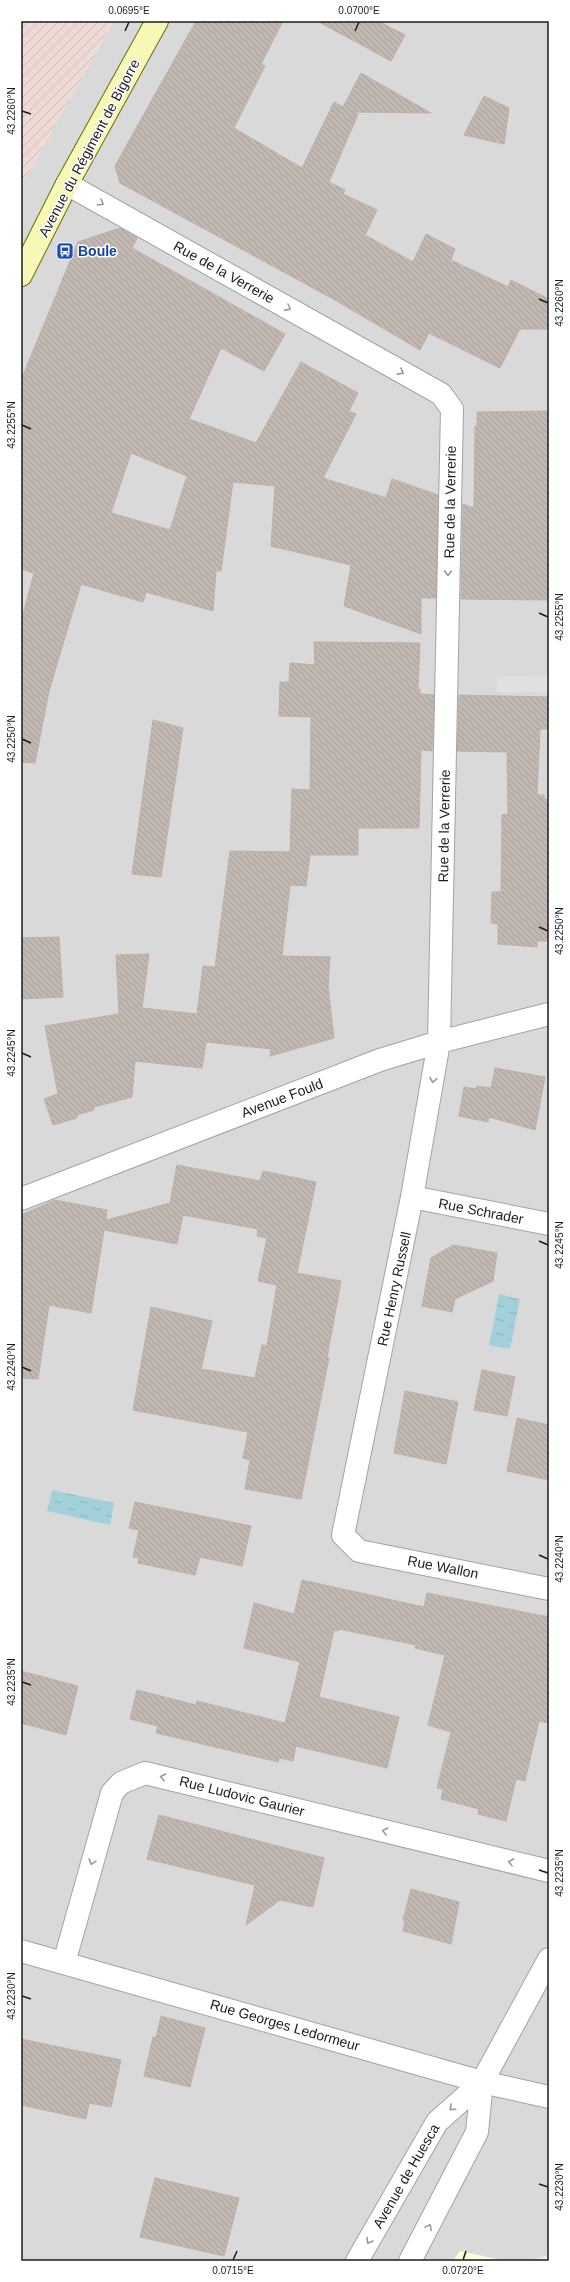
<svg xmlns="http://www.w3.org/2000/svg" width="570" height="2282" font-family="Arial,sans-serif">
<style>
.residential{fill:#dad9d9}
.education{fill:#fefcdb}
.military{fill:url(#military-furrows)}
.parking{fill:#e0e0e0}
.water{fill:url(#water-ripples)}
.building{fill:url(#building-back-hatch);stroke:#bfafa5;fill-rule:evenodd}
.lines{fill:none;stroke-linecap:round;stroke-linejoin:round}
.street-casing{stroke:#a3a3a3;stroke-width:24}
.secondary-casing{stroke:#6a6f07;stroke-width:24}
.street{stroke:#fff;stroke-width:22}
.secondary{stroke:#f7f7b6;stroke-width:22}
.oneway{stroke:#999}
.ticks{fill:none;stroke:#1c1c1c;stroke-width:1.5}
.labels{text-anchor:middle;stroke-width:3;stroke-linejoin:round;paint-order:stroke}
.street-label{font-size:14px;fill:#1c1c1c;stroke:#fff}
.transit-label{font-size:14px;font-weight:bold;fill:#164399;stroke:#fff;text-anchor:start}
.neatline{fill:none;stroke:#1c1c1c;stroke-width:1.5}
.ticks-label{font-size:10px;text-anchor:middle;fill:#1c1c1c}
</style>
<defs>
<pattern id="military-furrows" width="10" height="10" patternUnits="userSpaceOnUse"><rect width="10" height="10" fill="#efdbd5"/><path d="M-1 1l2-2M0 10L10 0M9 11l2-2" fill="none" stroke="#ccbbb6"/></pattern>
<pattern id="water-ripples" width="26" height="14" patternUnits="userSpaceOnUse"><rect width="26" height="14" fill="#a3d1da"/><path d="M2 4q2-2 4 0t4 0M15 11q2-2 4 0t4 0" fill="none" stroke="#8cb3ba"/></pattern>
<pattern id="building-back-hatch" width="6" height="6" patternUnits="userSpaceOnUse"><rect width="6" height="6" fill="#c2b8b2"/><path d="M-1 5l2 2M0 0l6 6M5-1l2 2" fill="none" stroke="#a69e98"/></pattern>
</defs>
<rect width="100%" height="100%" fill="#ede9e2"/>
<path class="residential" d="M 114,21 L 549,21 L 549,2255 L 526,2261 L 505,2261 L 460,2251 L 453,2261 L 21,2261 L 21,182 L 30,170 Z"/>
<path class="education" d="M 460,2251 L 505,2261 L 453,2261 Z"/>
<path class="military" d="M 21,21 L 114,21 L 30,170 L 21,182 Z"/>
<path class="parking" d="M 497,675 L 549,676 L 549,693 L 497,692 Z"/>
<path class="water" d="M 499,1294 L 520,1299 L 510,1349 L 489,1345 Z
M 52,1490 L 114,1503 L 110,1525 L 47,1511 Z"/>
<path class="building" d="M 196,21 L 283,21 L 261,64 L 265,66 L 234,128 L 302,168 L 334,102 L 343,107 L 361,73 L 431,113 L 352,112 L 358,114 L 329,182 L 345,190 L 343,194 L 377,210 L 365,235 L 413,262 L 426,234 L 455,249 L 451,260 L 508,287 L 511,280 L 549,299 L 549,329 L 520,329 L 500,368 L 429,333 L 420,350 L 335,300 L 120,183 L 115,166 Z
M 317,21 L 378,21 L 405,35 L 391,61 Z
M 484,96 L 509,108 L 504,144 L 464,135 Z
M 120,228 L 137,238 L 132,248 L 285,334 L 264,371 L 221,348 L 189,419 L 256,443 L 301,362 L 358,393 L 349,411 L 356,414 L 323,478 L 386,498 L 392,479 L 438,495 L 436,598 L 421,598 L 421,634 L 344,606 L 351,565 L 271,546 L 275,486 L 233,482 L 221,571 L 216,571 L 213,611 L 146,592 L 143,602 L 81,584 L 49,691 L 35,763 L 21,762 L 21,622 L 34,573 L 21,569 L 21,380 L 78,242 ZM 131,453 L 187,476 L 170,530 L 111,513 Z
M 549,411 L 549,600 L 461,599 L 463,504 L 474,508 L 475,426 L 477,426 L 477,412 Z
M 314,642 L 420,643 L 418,690 L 420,689 L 420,694 L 434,695 L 432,751 L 421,750 L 419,828 L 358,828 L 358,855 L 310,855 L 306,886 L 290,885 L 282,956 L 330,957 L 328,985 L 334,1038 L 270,1056 L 271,1049 L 206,1042 L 202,1068 L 135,1061 L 132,1097 L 94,1107 L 94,1110 L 77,1115 L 77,1118 L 53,1125 L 44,1099 L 58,1094 L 45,1026 L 119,1014 L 116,955 L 149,954 L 142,1008 L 197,1014 L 203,966 L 215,967 L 230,851 L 290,852 L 292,789 L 310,790 L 311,717 L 279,716 L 280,682 L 289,682 L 290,663 L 315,665 Z
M 459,695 L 549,697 L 549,729 L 540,729 L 537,795 L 544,795 L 544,799 L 549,799 L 549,941 L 537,941 L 537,947 L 498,944 L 498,924 L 491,923 L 492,892 L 501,892 L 502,815 L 508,814 L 507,752 L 457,751 Z
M 153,720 L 183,728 L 161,877 L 132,874 Z
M 59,937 L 63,997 L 21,999 L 21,938 Z
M 495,1068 L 545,1077 L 535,1130 L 489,1117 L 488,1122 L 459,1116 L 464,1087 L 476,1089 L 477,1086 L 491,1088 Z
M 177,1165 L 260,1181 L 263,1171 L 316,1182 L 297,1273 L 341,1281 L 327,1358 L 329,1358 L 301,1499 L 245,1489 L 250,1460 L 243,1458 L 248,1432 L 133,1410 L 151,1307 L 212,1321 L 201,1369 L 255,1378 L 262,1345 L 267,1346 L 277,1285 L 258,1281 L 267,1238 L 257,1236 L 258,1229 L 183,1215 L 177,1244 L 104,1230 L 91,1313 L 49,1305 L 38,1379 L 21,1378 L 21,1215 L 55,1200 L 107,1210 L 106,1220 L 170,1203 Z
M 453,1245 L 497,1253 L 493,1281 L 455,1299 L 452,1312 L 422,1306 L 431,1258 Z
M 482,1370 L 515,1377 L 507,1416 L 474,1410 Z
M 405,1391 L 458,1402 L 446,1464 L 394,1453 Z
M 517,1418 L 549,1425 L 549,1480 L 507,1471 Z
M 135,1502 L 251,1526 L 242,1566 L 200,1557 L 195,1575 L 138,1563 L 139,1558 L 133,1557 L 139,1530 L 129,1528 Z
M 302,1580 L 424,1607 L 427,1593 L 549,1617 L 549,1723 L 539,1721 L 525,1781 L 516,1779 L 506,1821 L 478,1814 L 479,1809 L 441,1799 L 443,1789 L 437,1788 L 451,1732 L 428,1725 L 445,1655 L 415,1648 L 416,1645 L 339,1629 L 338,1631 L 334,1630 L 319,1697 L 399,1717 L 387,1768 L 296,1746 L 293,1761 L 279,1758 L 278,1762 L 156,1733 L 158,1726 L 130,1719 L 137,1690 L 196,1705 L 197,1701 L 285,1723 L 300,1662 L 244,1648 L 254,1603 L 294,1614 Z
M 21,1671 L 78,1686 L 66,1735 L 21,1723 Z
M 159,1815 L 324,1858 L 313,1907 L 280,1900 L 246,1925 L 255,1885 L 147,1859 Z
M 411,1889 L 459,1902 L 451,1944 L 403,1931 L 405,1921 L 403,1920 Z
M 161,2016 L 205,2028 L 190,2087 L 144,2076 L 153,2037 L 156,2038 Z
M 21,2039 L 121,2060 L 111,2107 L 89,2103 L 86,2119 L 21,2105 Z
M 155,2178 L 239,2198 L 224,2256 L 140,2237 Z"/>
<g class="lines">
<g class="street-casing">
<path id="street" d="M 67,184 L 441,394 L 452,409 L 439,1042 L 412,1197 L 343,1535 L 359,1551 L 549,1589
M 412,1197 L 549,1224
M 21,1199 L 380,1060 L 439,1042 L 549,1014
M 21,1951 L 482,2082 L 549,2097
M 64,1963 L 112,1793 L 121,1783 L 145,1773 L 549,1871
M 357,2261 L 437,2122 L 482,2082 L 549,1959
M 410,2261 L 477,2132 L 482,2082"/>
</g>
<g class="secondary-casing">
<path id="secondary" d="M 21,275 L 67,184 L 157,21"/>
</g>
<use href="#street" class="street"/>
<use href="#secondary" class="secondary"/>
</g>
<defs><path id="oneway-chevron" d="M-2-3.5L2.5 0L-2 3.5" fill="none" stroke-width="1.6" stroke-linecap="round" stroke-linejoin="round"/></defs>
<g class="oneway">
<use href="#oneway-chevron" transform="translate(101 203) rotate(30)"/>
<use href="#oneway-chevron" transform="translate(288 308) rotate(29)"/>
<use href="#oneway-chevron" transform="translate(401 372) rotate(29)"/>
<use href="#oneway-chevron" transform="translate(448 573) rotate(91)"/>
<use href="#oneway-chevron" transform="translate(433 1080) rotate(100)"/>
<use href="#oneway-chevron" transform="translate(163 1777) rotate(-166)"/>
<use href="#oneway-chevron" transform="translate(385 1831) rotate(-166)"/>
<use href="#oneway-chevron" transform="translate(92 1862) rotate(106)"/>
<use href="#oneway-chevron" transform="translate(511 1862) rotate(-166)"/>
<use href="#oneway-chevron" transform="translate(452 2108) rotate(138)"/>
<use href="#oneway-chevron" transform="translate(429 2227) rotate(-62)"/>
<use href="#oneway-chevron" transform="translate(369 2241) rotate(120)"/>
</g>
<path class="ticks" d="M 125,31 L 129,22M 355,31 L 359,22M 22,111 L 31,114M 539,299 L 548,303M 22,425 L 31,429M 539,613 L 548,617M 22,739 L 31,743M 539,927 L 548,931M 22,1053 L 31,1057M 539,1241 L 548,1245M 22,1367 L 31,1371M 539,1555 L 548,1559M 22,1682 L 31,1685M 539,1870 L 548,1873M 22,1996 L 31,1999M 539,2184 L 548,2187M 233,2260 L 237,2251M 463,2260 L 466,2251"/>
<defs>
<g id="bus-square" transform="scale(0.9)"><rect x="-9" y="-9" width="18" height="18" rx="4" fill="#1a4fb4" stroke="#fff"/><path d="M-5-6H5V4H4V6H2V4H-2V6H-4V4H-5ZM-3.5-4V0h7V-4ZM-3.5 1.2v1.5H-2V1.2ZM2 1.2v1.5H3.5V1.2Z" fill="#fff"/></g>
</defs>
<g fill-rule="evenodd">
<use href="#bus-square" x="65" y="251"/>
</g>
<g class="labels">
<g class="street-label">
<text transform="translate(89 148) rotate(-62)" y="5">Avenue du Régiment de Bigorre</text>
<text transform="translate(224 272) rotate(29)" y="5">Rue de la Verrerie</text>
<text transform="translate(450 502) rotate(-89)" y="5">Rue de la Verrerie</text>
<text transform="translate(444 826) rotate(-89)" y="5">Rue de la Verrerie</text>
<text transform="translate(282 1098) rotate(-21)" y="5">Avenue Fould</text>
<text transform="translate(481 1211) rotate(11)" y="5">Rue Schrader</text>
<text transform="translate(394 1289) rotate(-78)" y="5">Rue Henry Russell</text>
<text transform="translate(443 1567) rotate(11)" y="5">Rue Wallon</text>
<text transform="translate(242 1796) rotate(14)" y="5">Rue Ludovic Gaurier</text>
<text transform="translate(285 2025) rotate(16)" y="5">Rue Georges Ledormeur</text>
<text transform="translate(406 2176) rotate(-60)" y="5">Avenue de Huesca</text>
</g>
<g class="transit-label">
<text x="78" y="256">Boule</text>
</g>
</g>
<rect width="570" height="2282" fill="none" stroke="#ffffff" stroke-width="44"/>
<rect x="22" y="22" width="526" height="2238" class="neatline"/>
<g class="ticks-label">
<text x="129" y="14">0.0695°E</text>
<text x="359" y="14">0.0700°E</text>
<text transform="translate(11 111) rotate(-90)" y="4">43.2260°N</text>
<text transform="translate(559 303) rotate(-90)" y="4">43.2260°N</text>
<text transform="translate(11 425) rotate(-90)" y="4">43.2255°N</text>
<text transform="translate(559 617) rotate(-90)" y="4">43.2255°N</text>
<text transform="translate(11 739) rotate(-90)" y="4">43.2250°N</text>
<text transform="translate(559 931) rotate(-90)" y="4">43.2250°N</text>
<text transform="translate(11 1053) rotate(-90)" y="4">43.2245°N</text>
<text transform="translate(559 1245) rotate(-90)" y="4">43.2245°N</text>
<text transform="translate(11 1367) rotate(-90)" y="4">43.2240°N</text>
<text transform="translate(559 1559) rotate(-90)" y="4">43.2240°N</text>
<text transform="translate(11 1682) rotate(-90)" y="4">43.2235°N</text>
<text transform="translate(559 1873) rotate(-90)" y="4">43.2235°N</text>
<text transform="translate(11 1996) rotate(-90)" y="4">43.2230°N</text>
<text transform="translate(559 2187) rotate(-90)" y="4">43.2230°N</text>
<text x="233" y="2274">0.0715°E</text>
<text x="463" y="2274">0.0720°E</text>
</g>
</svg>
